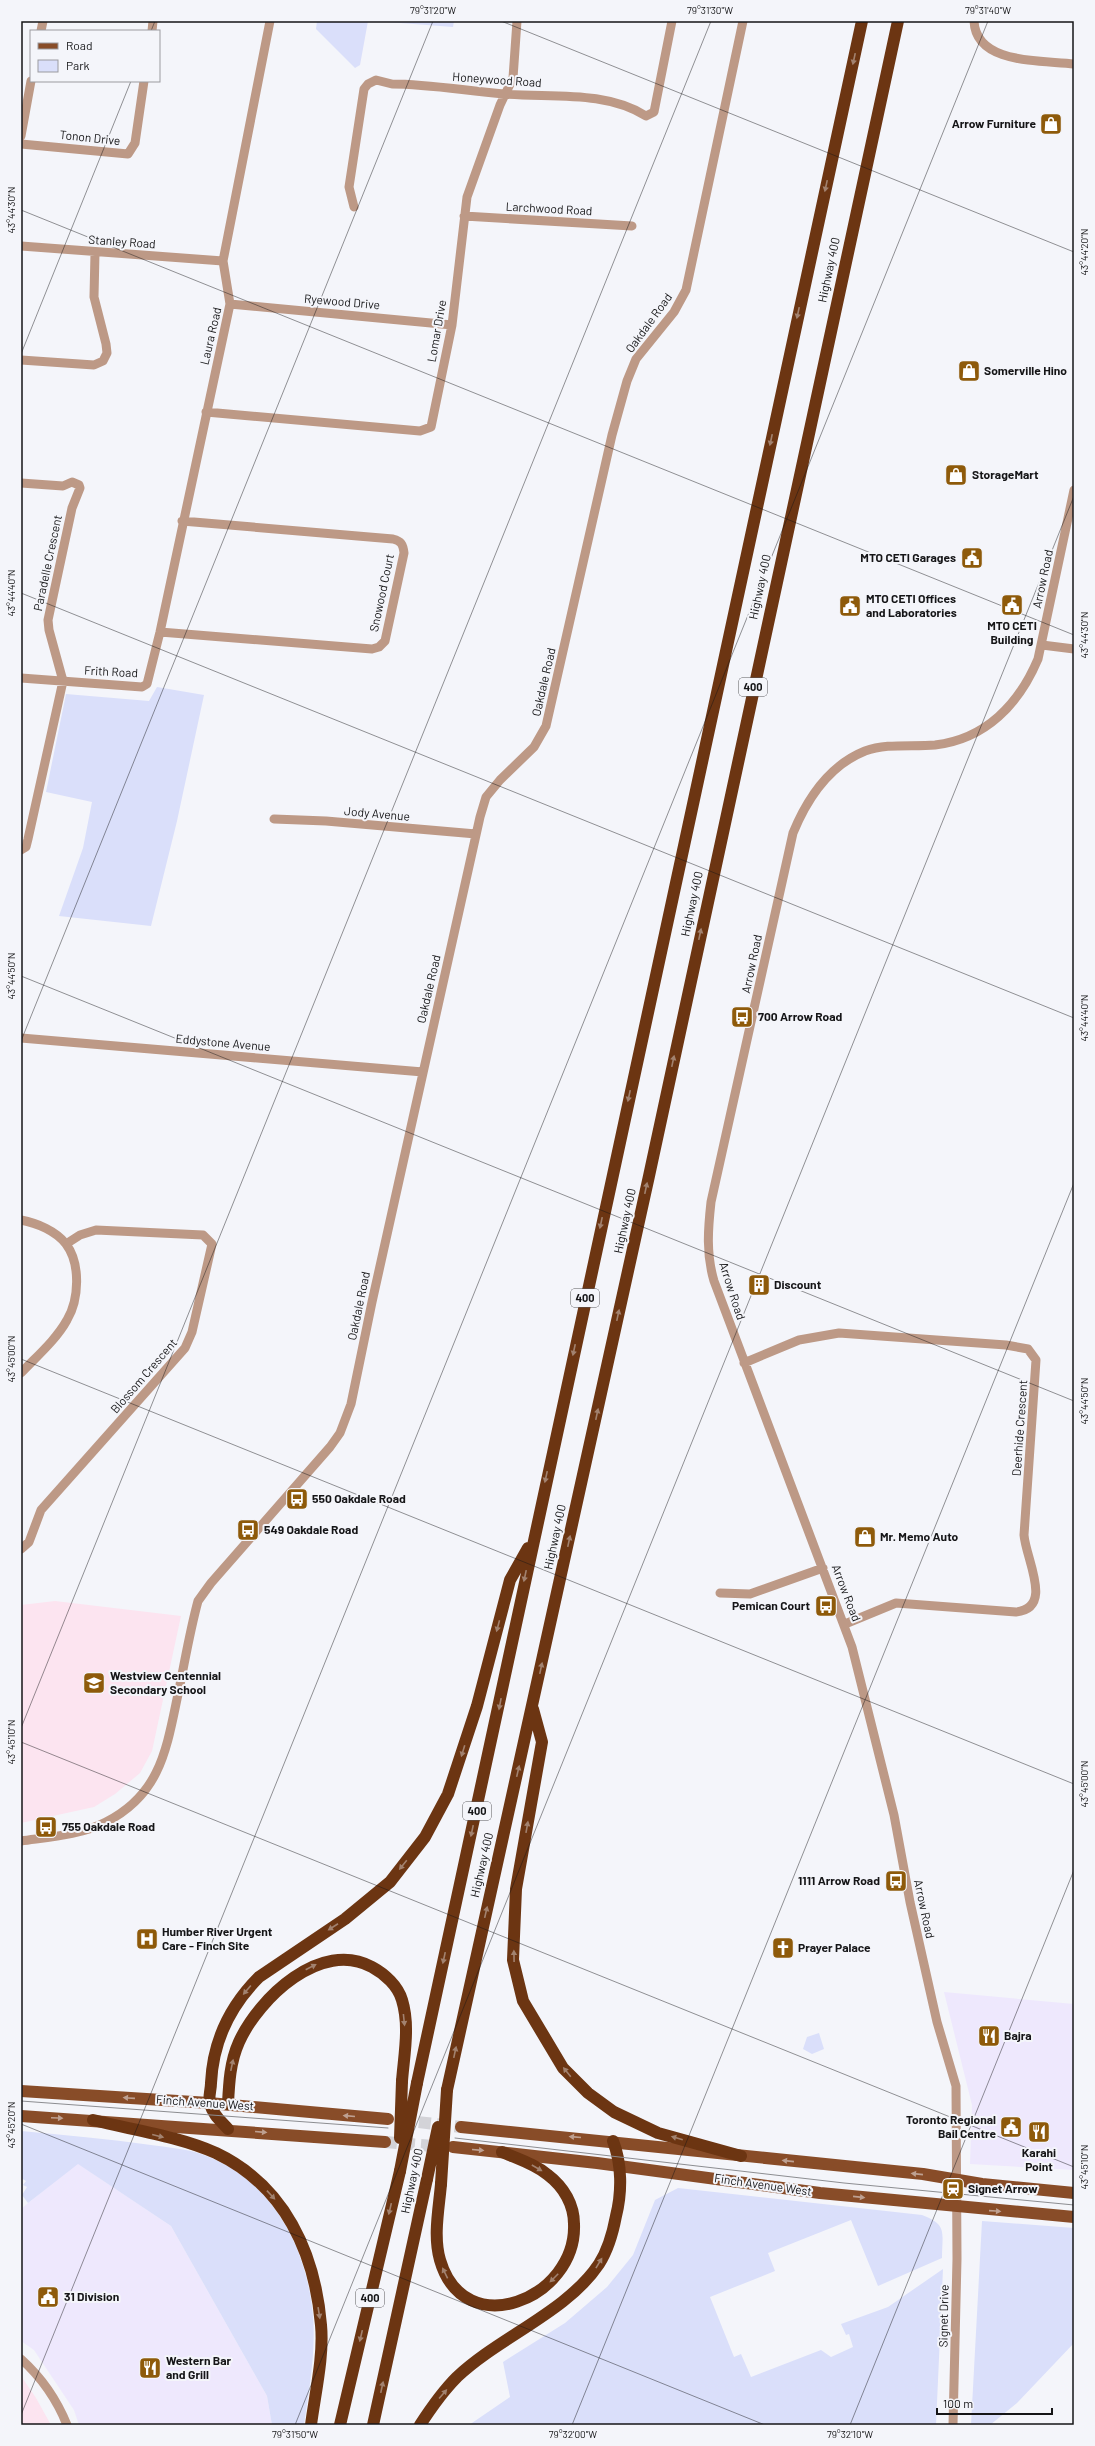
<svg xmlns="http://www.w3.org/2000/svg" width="1095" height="2446" font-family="Barlow,sans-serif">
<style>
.commercial{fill:#eee8fd}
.education{fill:#fce4f0}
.green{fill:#dadffa}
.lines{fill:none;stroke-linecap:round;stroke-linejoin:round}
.major-tunnel{stroke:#d3d3d8;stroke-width:12;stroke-dasharray:12 6;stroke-linecap:butt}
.minor{stroke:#bd9986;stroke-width:9}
.major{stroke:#884c28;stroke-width:12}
.highway{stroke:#6c3512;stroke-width:12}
.tram{stroke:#8c8d91;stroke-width:1}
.highway-bridge{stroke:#6c3512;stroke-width:12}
.oneway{fill:#a2826f}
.oneway2{fill:#bea091}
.ticks{fill:none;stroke:#151517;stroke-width:1;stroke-opacity:0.45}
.labels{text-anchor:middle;stroke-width:4;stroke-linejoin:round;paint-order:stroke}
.shield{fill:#f4f5fa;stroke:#58585b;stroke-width:1}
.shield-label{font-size:11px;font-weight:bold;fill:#151517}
.street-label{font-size:12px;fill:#151517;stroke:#f4f5fa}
.poi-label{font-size:12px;font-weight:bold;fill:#151517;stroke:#f4f5fa;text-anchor:start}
.neatline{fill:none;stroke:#151517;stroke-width:1.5}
.ticks-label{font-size:10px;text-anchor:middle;fill:#151517}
</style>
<rect width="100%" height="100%" fill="#f4f5fa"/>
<path class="commercial" d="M 944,1992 L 1074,2004 L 1074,2170 L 970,2164 L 972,2105 Z
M 77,2163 L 171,2226 L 267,2396 L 272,2425 L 79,2425 L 74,2410 L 34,2350 L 21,2341 L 21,2209 Z"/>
<path class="education" d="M 55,1601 L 181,1616 L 152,1751 L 140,1773 L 115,1794 L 94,1807 L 21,1823 L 21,1605 Z
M 21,2376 L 36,2398 L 51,2425 L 21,2425 Z"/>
<path class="green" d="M 317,21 L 368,21 L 360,65 L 355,68 L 316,29 Z
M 374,21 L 454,21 L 453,27 Z
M 157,687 L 204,695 L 177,821 L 151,926 L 59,916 L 83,848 L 92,802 L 46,792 L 66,694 L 149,701 Z
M 819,2033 L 824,2049 L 812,2054 L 803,2049 L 807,2037 Z
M 21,2131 C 64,2135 108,2139 151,2145 C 165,2147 188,2149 201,2154 C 271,2178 307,2246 313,2316 C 316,2352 309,2390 304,2425 L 272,2425 L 267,2396 L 171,2226 L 78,2164 L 28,2203 L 22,2195 L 27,2187 L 23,2185 L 26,2181 L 21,2178 Z
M 678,2188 L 922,2215 C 948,2225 942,2232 942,2258 L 878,2286 L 851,2220 L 768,2253 L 775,2271 L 710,2297 L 734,2357 L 741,2354 L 751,2377 L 821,2350 L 831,2357 L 853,2347 L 849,2334 L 846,2335 L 841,2324 L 888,2307 L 943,2269 L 936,2425 L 469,2425 L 510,2397 L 503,2362 L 565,2323 L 607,2287 L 633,2255 L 655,2200 Z
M 982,2221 L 1074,2228 L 1074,2343 L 1017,2403 L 990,2425 L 971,2425 Z"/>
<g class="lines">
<path class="major-tunnel" d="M 401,2120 L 461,2127
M 385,2142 L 444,2147"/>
<path class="minor" d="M 974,21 C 976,65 1042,60 1074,64
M 41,31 L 43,21
M 152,31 L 153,21
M 21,136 L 31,81
M 21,144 L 128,154 L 135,143 L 144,81
M 354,207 L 349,187 L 364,89 L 368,84 L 376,80 L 392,84 C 429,84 466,91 504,94 C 550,98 605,90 646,116 L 654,112 L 672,21
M 464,216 L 632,226
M 21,246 L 223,261
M 230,304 L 452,325
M 21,360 L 94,365 L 103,361 L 107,353 L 106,344 L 94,297 L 95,253
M 206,412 L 420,431 L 431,427 L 452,325 L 467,197 L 500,105 L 513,78 L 517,21
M 21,483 L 63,486 L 72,482 L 79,485 L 80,488 L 72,508 L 48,620 L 49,630 L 63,681 L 28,839 L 26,847 L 21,850
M 160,632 L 372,649 L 379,647 L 385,641 L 404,553 C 403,544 401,541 393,539 L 182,521
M 1042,645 L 1074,649
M 21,678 L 142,687 L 147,684 L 160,632 L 230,304 L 223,261 L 270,21
M 274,819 L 326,821 L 476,834
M 21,1038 L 423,1072
M 21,1220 C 37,1223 56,1231 66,1244 C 81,1264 79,1300 67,1320 C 56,1340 36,1357 21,1373
M 744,1363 L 799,1340 L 839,1333 L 1006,1345 L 1028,1349 L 1036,1360 L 1024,1535 C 1026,1560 1054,1608 1016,1612 L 896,1603 L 845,1624
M 21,1549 L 29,1542 L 41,1510 L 185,1348 L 192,1332 L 212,1244 L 203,1235 L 96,1230 L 80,1235 L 66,1244
M 720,1593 L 750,1594 L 823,1568
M 21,1841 C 49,1837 81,1835 106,1822 C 159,1795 166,1752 177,1699 C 184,1667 189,1634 198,1601 L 211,1583 L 330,1447 L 340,1433 L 351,1404 L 372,1302 L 480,817 L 486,797 L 500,780 L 534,747 L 546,726 L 612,435 L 627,381 L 636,359 L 674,312 L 686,290 L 743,21
M 21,2359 C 41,2377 57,2400 67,2425
M 953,2425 L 957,2259 L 956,2086 L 937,2022 L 910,1902 L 894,1815 L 852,1647 L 714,1281 C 706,1254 708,1229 711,1202 L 793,833 C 807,799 830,765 865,751 C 887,743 912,747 935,745 C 986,739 1019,704 1038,659 L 1074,490"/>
<path class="major" d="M 21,2091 L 209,2103 L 388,2119
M 21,2116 L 385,2142
M 461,2127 L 923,2174 L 982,2184 L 1074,2193
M 453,2147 L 597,2163 L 820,2193 L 1074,2217"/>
<path class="highway" d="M 533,1709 L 542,1742 L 516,1889 L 513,1960 L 523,2001 L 563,2068 L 588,2093 L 614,2112 L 658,2133 L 741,2156
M 417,2083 L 862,21
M 447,2090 L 649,1176 L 898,21
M 228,2104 C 229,2083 230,2062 239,2042 C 259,1998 321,1939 372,1967 C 385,1974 398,1986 402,2000 C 410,2026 404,2055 402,2081
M 93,2120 C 133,2130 178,2136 216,2153 C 285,2186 315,2253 321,2325 C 324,2356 315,2394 311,2425
M 228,2129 C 221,2121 213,2115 210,2104 C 208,2098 211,2090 211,2083 C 213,2041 229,2007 259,1977 L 345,1919 L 390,1882 L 425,1837 L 448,1794 L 477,1706 L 510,1580 L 528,1548
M 441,2184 C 439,2208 433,2236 440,2260 C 464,2344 577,2299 574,2224 C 574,2205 564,2187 548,2175 C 535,2164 518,2159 502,2152
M 340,2425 L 400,2171
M 373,2425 L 427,2179
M 420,2425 C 431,2408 443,2391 457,2377 C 499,2337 567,2312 599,2264 C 608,2250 613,2232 616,2216 C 622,2192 622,2164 613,2141"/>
<path class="tram" d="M 21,2101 L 388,2128
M 455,2138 L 844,2183 L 1074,2205"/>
<path class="highway-bridge" d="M 400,2138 L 402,2081
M 400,2171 L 417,2083
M 427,2179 L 438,2127
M 441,2184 L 447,2090"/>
</g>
<defs><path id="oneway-solid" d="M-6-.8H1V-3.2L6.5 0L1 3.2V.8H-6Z"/></defs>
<g class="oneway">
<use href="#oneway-solid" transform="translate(854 59) rotate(102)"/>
<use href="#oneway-solid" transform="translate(826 186) rotate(102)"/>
<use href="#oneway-solid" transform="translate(798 313) rotate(102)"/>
<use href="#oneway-solid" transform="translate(771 440) rotate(102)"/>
<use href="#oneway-solid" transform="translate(700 934) rotate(-78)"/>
<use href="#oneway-solid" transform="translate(673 1061) rotate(-78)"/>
<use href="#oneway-solid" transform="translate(629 1096) rotate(102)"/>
<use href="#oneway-solid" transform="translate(646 1188) rotate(-78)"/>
<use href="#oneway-solid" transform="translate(601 1223) rotate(102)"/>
<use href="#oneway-solid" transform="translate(618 1315) rotate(-78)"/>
<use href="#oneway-solid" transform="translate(574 1350) rotate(102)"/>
<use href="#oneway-solid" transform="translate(597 1414) rotate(-78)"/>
<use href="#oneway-solid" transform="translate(546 1477) rotate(102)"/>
<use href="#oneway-solid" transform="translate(569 1541) rotate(-78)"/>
<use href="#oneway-solid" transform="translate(525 1576) rotate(102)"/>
<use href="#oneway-solid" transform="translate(498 1626) rotate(105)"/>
<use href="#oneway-solid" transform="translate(541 1668) rotate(-78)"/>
<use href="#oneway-solid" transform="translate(500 1704) rotate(101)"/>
<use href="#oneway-solid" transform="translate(463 1751) rotate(107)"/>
<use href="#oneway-solid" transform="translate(518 1771) rotate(-77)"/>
<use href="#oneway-solid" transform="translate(527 1827) rotate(-80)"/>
<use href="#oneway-solid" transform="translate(472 1831) rotate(102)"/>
<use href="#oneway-solid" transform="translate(403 1865) rotate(129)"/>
<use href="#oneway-solid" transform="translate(486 1912) rotate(-77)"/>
<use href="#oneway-solid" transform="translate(333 1927) rotate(147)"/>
<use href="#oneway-solid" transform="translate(514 1956) rotate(-91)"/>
<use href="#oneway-solid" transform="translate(444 1958) rotate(102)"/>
<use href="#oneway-solid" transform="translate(311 1967) rotate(-27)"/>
<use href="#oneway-solid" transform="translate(247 1990) rotate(130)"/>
<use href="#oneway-solid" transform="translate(404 2020) rotate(84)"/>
<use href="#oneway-solid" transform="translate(455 2052) rotate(-78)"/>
<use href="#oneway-solid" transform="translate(232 2065) rotate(-78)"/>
<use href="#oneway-solid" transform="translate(567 2072) rotate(-129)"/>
<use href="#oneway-solid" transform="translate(158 2136) rotate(14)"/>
<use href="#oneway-solid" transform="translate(677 2138) rotate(-164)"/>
<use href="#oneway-solid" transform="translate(537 2168) rotate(30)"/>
<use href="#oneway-solid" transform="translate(271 2195) rotate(47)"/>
<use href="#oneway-solid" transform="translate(390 2209) rotate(103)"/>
<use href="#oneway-solid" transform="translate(599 2263) rotate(-59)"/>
<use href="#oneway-solid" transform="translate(445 2273) rotate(-116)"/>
<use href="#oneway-solid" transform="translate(554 2278) rotate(135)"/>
<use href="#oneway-solid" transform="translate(319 2313) rotate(81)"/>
<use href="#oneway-solid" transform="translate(361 2336) rotate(103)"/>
<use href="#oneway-solid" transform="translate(382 2387) rotate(-78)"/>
<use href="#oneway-solid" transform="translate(443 2394) rotate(-49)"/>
</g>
<g class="oneway2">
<use href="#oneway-solid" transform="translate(129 2098) rotate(-176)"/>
<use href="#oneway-solid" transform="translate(349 2116) rotate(-175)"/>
<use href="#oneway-solid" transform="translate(57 2118) rotate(3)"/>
<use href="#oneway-solid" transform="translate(261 2132) rotate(5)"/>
<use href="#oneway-solid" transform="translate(575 2137) rotate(-175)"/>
<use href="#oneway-solid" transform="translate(478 2150) rotate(5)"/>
<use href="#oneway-solid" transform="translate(788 2161) rotate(-174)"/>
<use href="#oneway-solid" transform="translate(917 2174) rotate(-174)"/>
<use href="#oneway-solid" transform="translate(859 2197) rotate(6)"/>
<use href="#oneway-solid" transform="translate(995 2211) rotate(4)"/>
</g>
<path class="ticks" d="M 501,21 L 1074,252M 151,31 L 155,21M 21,210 L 1074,635M 21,354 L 131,81M 21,593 L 1074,1018M 21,976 L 1074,1401M 21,1041 L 433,21M 21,1359 L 1074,1784M 21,1728 L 711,21M 21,1742 L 1074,2167M 21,2124 L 765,2425M 21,2415 L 988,21M 295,2425 L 1074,496M 572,2425 L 1074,1183M 850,2425 L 1074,1870"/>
<defs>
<g id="shop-square" transform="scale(1.15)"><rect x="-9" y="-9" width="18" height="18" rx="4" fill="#8e5a0a" stroke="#f4f5fa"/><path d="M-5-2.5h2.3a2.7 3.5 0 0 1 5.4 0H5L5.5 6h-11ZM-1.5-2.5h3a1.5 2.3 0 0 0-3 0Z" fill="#fff"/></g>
<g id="civic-square" transform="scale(1.15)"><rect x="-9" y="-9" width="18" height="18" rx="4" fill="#8e5a0a" stroke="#f4f5fa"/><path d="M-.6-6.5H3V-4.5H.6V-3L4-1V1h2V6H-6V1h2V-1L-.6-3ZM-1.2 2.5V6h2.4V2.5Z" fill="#fff"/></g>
<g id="bus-square" transform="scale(1.15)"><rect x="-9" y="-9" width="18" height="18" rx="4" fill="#8e5a0a" stroke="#f4f5fa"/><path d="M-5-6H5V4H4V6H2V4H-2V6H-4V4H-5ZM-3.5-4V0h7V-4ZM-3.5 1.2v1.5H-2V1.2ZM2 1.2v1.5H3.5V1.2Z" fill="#fff"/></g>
<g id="building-square" transform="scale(1.15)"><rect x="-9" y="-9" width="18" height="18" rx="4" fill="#8e5a0a" stroke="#f4f5fa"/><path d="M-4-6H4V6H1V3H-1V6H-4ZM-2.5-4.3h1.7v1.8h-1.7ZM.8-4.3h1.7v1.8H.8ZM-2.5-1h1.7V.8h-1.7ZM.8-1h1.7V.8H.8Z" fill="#fff"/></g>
<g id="school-square" transform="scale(1.15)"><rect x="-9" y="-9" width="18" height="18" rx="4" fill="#8e5a0a" stroke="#f4f5fa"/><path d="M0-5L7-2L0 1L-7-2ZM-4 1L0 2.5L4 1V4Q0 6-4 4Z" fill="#fff"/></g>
<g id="hospital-square" transform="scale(1.15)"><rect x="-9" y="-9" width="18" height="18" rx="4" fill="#8e5a0a" stroke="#f4f5fa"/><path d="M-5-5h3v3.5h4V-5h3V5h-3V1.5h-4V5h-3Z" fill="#fff"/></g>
<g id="church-square" transform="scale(1.15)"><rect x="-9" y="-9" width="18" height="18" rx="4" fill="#8e5a0a" stroke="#f4f5fa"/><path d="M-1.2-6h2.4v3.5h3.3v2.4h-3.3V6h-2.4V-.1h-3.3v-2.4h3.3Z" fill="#fff"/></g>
<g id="restaurant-square" transform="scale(1.15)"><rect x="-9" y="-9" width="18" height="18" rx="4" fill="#8e5a0a" stroke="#f4f5fa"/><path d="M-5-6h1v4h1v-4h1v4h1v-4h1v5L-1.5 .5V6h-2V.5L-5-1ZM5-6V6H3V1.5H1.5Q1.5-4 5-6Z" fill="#fff"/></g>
<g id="station-square" transform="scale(1.15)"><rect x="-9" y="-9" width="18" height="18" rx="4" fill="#8e5a0a" stroke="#f4f5fa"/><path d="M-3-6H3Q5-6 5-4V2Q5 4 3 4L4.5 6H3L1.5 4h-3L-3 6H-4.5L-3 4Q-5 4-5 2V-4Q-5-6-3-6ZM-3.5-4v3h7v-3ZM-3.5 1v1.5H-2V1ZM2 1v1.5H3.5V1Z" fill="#fff"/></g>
</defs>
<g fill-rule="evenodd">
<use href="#shop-square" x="1051" y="124"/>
<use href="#shop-square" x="969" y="371"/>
<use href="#shop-square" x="956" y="475"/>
<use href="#civic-square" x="972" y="558"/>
<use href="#civic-square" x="1012" y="605"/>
<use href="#civic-square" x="850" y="606"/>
<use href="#bus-square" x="742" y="1017"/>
<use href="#building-square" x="759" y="1285"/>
<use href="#bus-square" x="297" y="1499"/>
<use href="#bus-square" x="248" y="1530"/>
<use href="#shop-square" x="865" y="1537"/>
<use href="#bus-square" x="826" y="1606"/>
<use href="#school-square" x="94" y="1683"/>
<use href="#bus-square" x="46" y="1827"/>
<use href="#bus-square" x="896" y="1881"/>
<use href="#hospital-square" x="147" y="1939"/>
<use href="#church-square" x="783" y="1948"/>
<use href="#restaurant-square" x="989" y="2036"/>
<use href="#civic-square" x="1011" y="2127"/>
<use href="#restaurant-square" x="1039" y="2132"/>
<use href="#station-square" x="953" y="2189"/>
<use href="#civic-square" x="48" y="2297"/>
<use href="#restaurant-square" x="150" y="2368"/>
</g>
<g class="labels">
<g class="shield">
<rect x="739" y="678" width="28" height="18" rx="3"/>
<rect x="571" y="1289" width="28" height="18" rx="3"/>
<rect x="463" y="1802" width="28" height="18" rx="3"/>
<rect x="356" y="2289" width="28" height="18" rx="3"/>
</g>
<g class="shield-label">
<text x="753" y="691">400</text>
<text x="585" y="1302">400</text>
<text x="477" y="1815">400</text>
<text x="370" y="2302">400</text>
</g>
<g class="street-label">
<text transform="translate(497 80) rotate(4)" y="4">Honeywood Road</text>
<text transform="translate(90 138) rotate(6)" y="4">Tonon Drive</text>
<text transform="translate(549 209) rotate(3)" y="4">Larchwood Road</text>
<text transform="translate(122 242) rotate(4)" y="4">Stanley Road</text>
<text transform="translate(829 270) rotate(-78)" y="4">Highway 400</text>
<text transform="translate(342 302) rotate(5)" y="4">Ryewood Drive</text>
<text transform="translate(649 323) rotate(-54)" y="4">Oakdale Road</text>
<text transform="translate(437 331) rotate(-80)" y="4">Lomar Drive</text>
<text transform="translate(211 336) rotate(-77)" y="4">Laura Road</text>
<text transform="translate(48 563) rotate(-78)" y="4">Paradelle Crescent</text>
<text transform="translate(1043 579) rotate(-78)" y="4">Arrow Road</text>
<text transform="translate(760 587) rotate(-78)" y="4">Highway 400</text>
<text transform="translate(382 593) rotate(-78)" y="4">Snowood Court</text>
<text transform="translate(111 672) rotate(3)" y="4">Frith Road</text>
<text transform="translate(544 682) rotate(-77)" y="4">Oakdale Road</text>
<text transform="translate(377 814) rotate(5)" y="4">Jody Avenue</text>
<text transform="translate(692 904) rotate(-78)" y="4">Highway 400</text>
<text transform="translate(752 964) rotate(-78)" y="4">Arrow Road</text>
<text transform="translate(429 989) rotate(-77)" y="4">Oakdale Road</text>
<text transform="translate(223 1043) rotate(5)" y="4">Eddystone Avenue</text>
<text transform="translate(625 1221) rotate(-78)" y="4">Highway 400</text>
<text transform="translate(732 1291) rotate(72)" y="4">Arrow Road</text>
<text transform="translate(359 1306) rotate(-78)" y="4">Oakdale Road</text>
<text transform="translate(144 1376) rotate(-49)" y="4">Blossom Crescent</text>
<text transform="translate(1020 1428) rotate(-86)" y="4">Deerhide Crescent</text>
<text transform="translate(555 1537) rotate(-78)" y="4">Highway 400</text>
<text transform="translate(846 1593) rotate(69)" y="4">Arrow Road</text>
<text transform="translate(482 1865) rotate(-77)" y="4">Highway 400</text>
<text transform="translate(924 1909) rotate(78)" y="4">Arrow Road</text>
<text transform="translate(205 2103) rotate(4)" y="4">Finch Avenue West</text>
<text transform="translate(412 2181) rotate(-78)" y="4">Highway 400</text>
<text transform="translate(763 2185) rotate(8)" y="4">Finch Avenue West</text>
<text transform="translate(944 2316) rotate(-89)" y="4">Signet Drive</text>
</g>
<g class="poi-label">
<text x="1036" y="128" text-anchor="end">Arrow Furniture</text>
<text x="984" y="375">Somerville Hino</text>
<text x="972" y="479">StorageMart</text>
<text x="956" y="562" text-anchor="end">MTO CETI Garages</text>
<text x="866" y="603">MTO CETI Offices<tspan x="866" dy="14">and Laboratories</tspan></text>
<text x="1012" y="630" text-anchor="middle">MTO CETI<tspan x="1012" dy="14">Building</tspan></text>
<text x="758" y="1021">700 Arrow Road</text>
<text x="774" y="1289">Discount</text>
<text x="312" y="1503">550 Oakdale Road</text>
<text x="264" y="1534">549 Oakdale Road</text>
<text x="880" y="1541">Mr. Memo Auto</text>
<text x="810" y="1610" text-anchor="end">Pemican Court</text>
<text x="110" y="1680">Westview Centennial<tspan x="110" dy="14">Secondary School</tspan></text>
<text x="62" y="1831">755 Oakdale Road</text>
<text x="880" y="1885" text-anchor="end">1111 Arrow Road</text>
<text x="162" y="1936">Humber River Urgent<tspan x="162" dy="14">Care - Finch Site</tspan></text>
<text x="798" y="1952">Prayer Palace</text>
<text x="1004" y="2040">Bajra</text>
<text x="996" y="2124" text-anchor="end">Toronto Regional<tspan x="996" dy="14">Bail Centre</tspan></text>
<text x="1039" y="2157" text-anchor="middle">Karahi<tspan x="1039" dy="14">Point</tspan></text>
<text x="968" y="2193">Signet Arrow</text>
<text x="64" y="2301">31 Division</text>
<text x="166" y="2365">Western Bar<tspan x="166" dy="14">and Grill</tspan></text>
</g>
</g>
<rect width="1095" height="2446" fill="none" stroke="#f4f5fa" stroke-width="44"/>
<rect x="30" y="30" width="130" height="52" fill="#f4f5fa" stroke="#9b9b9f"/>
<rect x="38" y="43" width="20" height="6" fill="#884c28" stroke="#9b9b9f"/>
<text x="66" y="50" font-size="12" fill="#151517">Road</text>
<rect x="38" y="60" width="20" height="12" fill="#dadffa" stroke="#9b9b9f"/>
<text x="66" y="70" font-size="12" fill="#151517">Park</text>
<path d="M937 2408v6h115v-6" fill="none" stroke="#151517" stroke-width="2"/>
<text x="943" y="2408" font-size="12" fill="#151517" stroke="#f4f5fa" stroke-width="3" paint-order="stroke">100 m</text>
<rect x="22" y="22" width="1051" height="2402" class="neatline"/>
<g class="ticks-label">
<text x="433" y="14">79°31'20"W</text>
<text x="710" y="14">79°31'30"W</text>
<text x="988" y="14">79°31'40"W</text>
<text transform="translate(11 210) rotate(-90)" y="4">43°44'30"N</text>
<text transform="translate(1084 252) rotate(-90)" y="4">43°44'20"N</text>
<text transform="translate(11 593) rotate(-90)" y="4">43°44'40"N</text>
<text transform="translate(1084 635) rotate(-90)" y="4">43°44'30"N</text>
<text transform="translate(11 976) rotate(-90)" y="4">43°44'50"N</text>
<text transform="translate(1084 1018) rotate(-90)" y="4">43°44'40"N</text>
<text transform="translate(11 1359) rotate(-90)" y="4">43°45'00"N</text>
<text transform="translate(1084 1401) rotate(-90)" y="4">43°44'50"N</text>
<text transform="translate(11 1742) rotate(-90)" y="4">43°45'10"N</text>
<text transform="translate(1084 1784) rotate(-90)" y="4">43°45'00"N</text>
<text transform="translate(11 2125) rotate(-90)" y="4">43°45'20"N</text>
<text transform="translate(1084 2167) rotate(-90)" y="4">43°45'10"N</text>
<text x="295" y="2438">79°31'50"W</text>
<text x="573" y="2438">79°32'00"W</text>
<text x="850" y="2438">79°32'10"W</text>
</g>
</svg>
